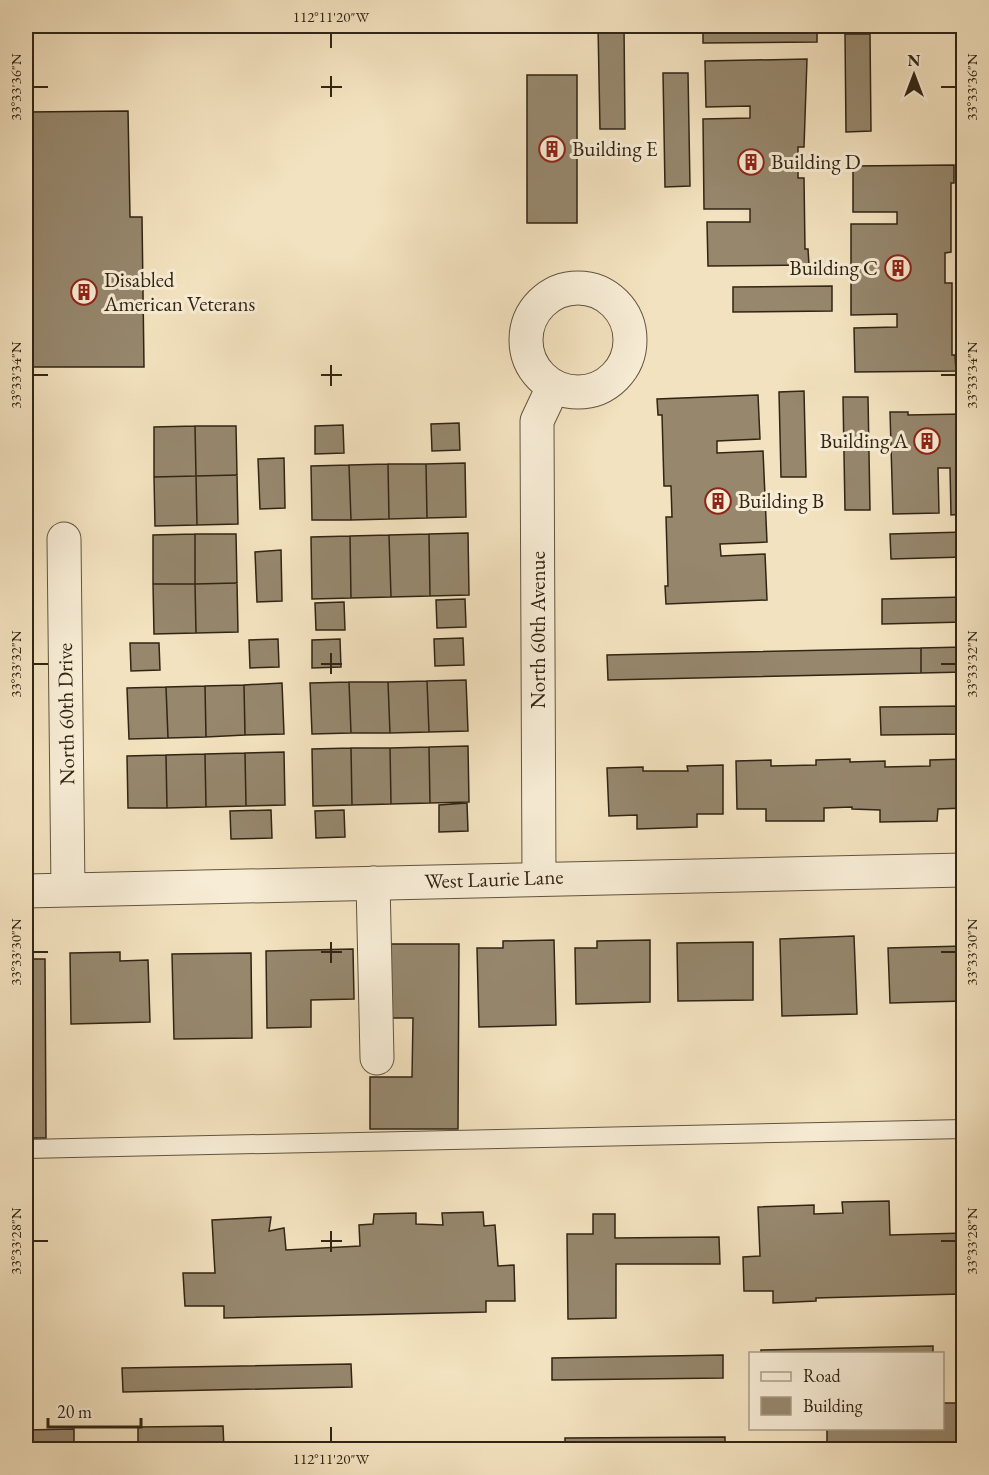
<svg xmlns="http://www.w3.org/2000/svg" width="989" height="1475" font-family="'EB Garamond',serif">
<style>
.building{fill:#96876d;stroke:#312514;stroke-width:1.5}
.lines{fill:none;stroke-linecap:round;stroke-linejoin:round}
.service-casing{stroke:#62543f;stroke-width:20}
.minor-casing{stroke:#62543f;stroke-width:35}
.service{stroke:#f7ecd5;stroke-width:18}
.minor{stroke:#f7ecd5;stroke-width:33}
.ticks{fill:none;stroke:#312514;stroke-width:2}
.labels{text-anchor:middle;stroke-width:6;stroke-linejoin:round;paint-order:stroke}
.poi-label{font-size:21px;fill:#312514;stroke:#f7ecd5;text-anchor:start}
.street-label{font-size:21px;fill:#312514;stroke:#f7ecd5}
.neatline{fill:none;stroke:#312514;stroke-width:2}
.ticks-label{font-size:15px;text-anchor:middle;fill:#312514}
</style>
<rect width="100%" height="100%" fill="#f3e2bf"/>
<filter id="stains"><feTurbulence type="fractalNoise" baseFrequency=".00333" numOctaves="4"/><feColorMatrix values="0 0 0 0 .2 0 0 0 0 .09 0 0 0 0 .02 0 0 0 .5 -.17"/></filter>
<radialGradient id="worn" r=".72"><stop offset=".6" stop-color="#630" stop-opacity="0"/><stop offset="1" stop-color="#630" stop-opacity=".3"/></radialGradient>
<path class="building" d="M 598,26 L 624,26 L 625,129 L 600,129 Z
M 703,26 L 817,26 L 817,42 L 703,43 Z
M 845,34 L 870,34 L 871,131 L 846,132 Z
M 807,59 L 804,147 L 798,147 L 798,178 L 804,178 L 805,249 L 808,249 L 809,265 L 708,266 L 707,222 L 750,222 L 750,209 L 704,209 L 703,119 L 750,118 L 750,106 L 706,107 L 705,61 Z
M 663,73 L 688,73 L 690,186 L 665,187 Z
M 527,75 L 577,75 L 577,223 L 527,223 Z
M 128,111 L 130,217 L 142,217 L 144,367 L 26,367 L 26,112 Z
M 954,165 L 954,183 L 951,183 L 951,252 L 945,253 L 945,283 L 952,283 L 952,355 L 955,355 L 956,371 L 855,372 L 854,328 L 897,327 L 897,314 L 851,315 L 851,224 L 897,224 L 897,212 L 853,212 L 853,166 Z
M 832,286 L 832,311 L 733,312 L 733,287 Z
M 804,391 L 806,477 L 781,477 L 779,392 Z
M 758,395 L 760,439 L 717,441 L 717,453 L 763,451 L 767,542 L 720,544 L 721,556 L 765,554 L 767,600 L 666,604 L 665,586 L 668,586 L 666,517 L 672,517 L 671,486 L 664,486 L 662,415 L 658,415 L 657,399 Z
M 843,397 L 868,397 L 870,510 L 845,510 Z
M 890,412 L 908,412 L 908,415 L 964,414 L 964,514 L 951,515 L 950,468 L 938,468 L 939,513 L 893,514 Z
M 459,423 L 460,450 L 432,451 L 431,424 Z
M 343,425 L 344,453 L 315,454 L 315,426 Z
M 195,426 L 236,426 L 237,475 L 196,476 Z
M 195,426 L 196,476 L 154,477 L 154,427 Z
M 284,458 L 285,508 L 260,509 L 258,459 Z
M 465,463 L 466,517 L 427,518 L 426,464 Z
M 388,464 L 426,464 L 427,518 L 389,519 Z
M 388,464 L 389,519 L 351,520 L 349,465 Z
M 349,465 L 351,520 L 312,520 L 311,466 Z
M 237,475 L 238,524 L 197,525 L 196,476 Z
M 196,476 L 197,525 L 155,526 L 154,477 Z
M 964,532 L 964,557 L 891,559 L 890,534 Z
M 468,533 L 469,595 L 430,596 L 429,534 Z
M 195,534 L 236,534 L 237,583 L 195,584 Z
M 195,534 L 195,584 L 153,584 L 153,535 Z
M 429,534 L 430,596 L 391,597 L 389,535 Z
M 389,535 L 391,597 L 351,598 L 350,536 Z
M 350,536 L 351,598 L 312,599 L 311,537 Z
M 281,550 L 282,601 L 257,602 L 255,552 Z
M 237,583 L 238,632 L 196,633 L 195,584 Z
M 153,584 L 195,584 L 196,633 L 154,634 Z
M 964,597 L 964,622 L 882,624 L 882,599 Z
M 465,599 L 466,627 L 437,628 L 436,600 Z
M 344,602 L 345,630 L 316,630 L 315,603 Z
M 463,638 L 464,665 L 435,666 L 434,639 Z
M 278,639 L 279,667 L 250,668 L 249,640 Z
M 340,639 L 341,667 L 312,668 L 312,640 Z
M 130,643 L 159,643 L 160,670 L 131,671 Z
M 964,647 L 964,672 L 921,673 L 921,648 Z
M 921,648 L 921,673 L 608,680 L 607,655 Z
M 466,680 L 468,731 L 429,732 L 427,681 Z
M 427,681 L 429,732 L 390,733 L 388,682 Z
M 349,682 L 351,733 L 312,734 L 310,683 Z
M 349,682 L 388,682 L 390,733 L 351,733 Z
M 282,683 L 284,734 L 245,735 L 244,685 Z
M 244,685 L 245,735 L 206,737 L 205,686 Z
M 205,686 L 206,737 L 168,738 L 166,687 Z
M 166,687 L 168,738 L 129,739 L 127,688 Z
M 964,706 L 964,734 L 881,735 L 880,707 Z
M 468,746 L 469,802 L 430,803 L 429,747 Z
M 429,747 L 430,803 L 391,804 L 390,748 Z
M 351,748 L 352,805 L 313,806 L 312,749 Z
M 351,748 L 390,748 L 391,804 L 352,805 Z
M 284,752 L 285,805 L 246,806 L 245,753 Z
M 245,753 L 246,806 L 206,807 L 205,754 Z
M 205,754 L 206,807 L 167,808 L 166,755 Z
M 166,755 L 167,808 L 128,808 L 127,756 Z
M 850,759 L 850,762 L 885,761 L 885,767 L 930,766 L 930,760 L 964,759 L 964,808 L 938,809 L 937,821 L 880,822 L 880,810 L 852,809 L 852,807 L 824,808 L 824,821 L 766,821 L 766,809 L 737,809 L 736,761 L 771,760 L 771,766 L 816,765 L 816,760 Z
M 723,765 L 723,814 L 697,814 L 697,827 L 637,829 L 637,815 L 609,816 L 607,768 L 643,767 L 643,771 L 688,771 L 687,766 Z
M 467,803 L 468,831 L 439,832 L 439,805 Z
M 271,810 L 272,838 L 231,839 L 230,811 Z
M 344,810 L 345,837 L 316,838 L 315,811 Z
M 854,936 L 857,1014 L 782,1016 L 780,939 Z
M 554,940 L 556,1025 L 479,1027 L 477,948 L 503,948 L 503,941 Z
M 650,940 L 650,1002 L 576,1004 L 575,948 L 597,948 L 597,941 Z
M 753,942 L 753,1000 L 678,1001 L 677,943 Z
M 379,944 L 459,944 L 458,1129 L 370,1129 L 370,1077 L 412,1077 L 413,1018 L 379,1018 Z
M 963,946 L 964,1001 L 890,1003 L 888,948 Z
M 353,949 L 354,999 L 311,1000 L 311,1027 L 267,1028 L 266,951 Z
M 120,952 L 120,961 L 148,960 L 150,1022 L 71,1024 L 70,953 Z
M 251,953 L 252,1038 L 174,1039 L 172,954 Z
M 26,959 L 45,959 L 46,1138 L 26,1138 Z
M 889,1201 L 890,1235 L 964,1233 L 964,1300 L 961,1300 L 960,1294 L 816,1298 L 816,1301 L 773,1303 L 773,1291 L 744,1291 L 743,1257 L 760,1256 L 758,1207 L 814,1205 L 814,1214 L 843,1213 L 842,1202 Z
M 483,1212 L 484,1226 L 495,1225 L 498,1266 L 514,1265 L 515,1301 L 486,1301 L 486,1312 L 224,1318 L 224,1306 L 185,1306 L 183,1273 L 215,1273 L 212,1220 L 271,1217 L 269,1231 L 284,1228 L 286,1250 L 360,1246 L 359,1225 L 373,1224 L 374,1214 L 416,1213 L 416,1224 L 443,1225 L 442,1213 Z
M 593,1214 L 615,1214 L 615,1238 L 719,1237 L 720,1264 L 616,1264 L 616,1318 L 568,1319 L 567,1234 L 593,1234 Z
M 933,1346 L 933,1354 L 761,1354 L 761,1350 Z
M 723,1355 L 723,1378 L 552,1380 L 552,1358 Z
M 351,1364 L 352,1387 L 123,1392 L 122,1368 Z
M 942,1403 L 964,1403 L 964,1450 L 827,1450 L 827,1428 L 942,1428 Z
M 223,1426 L 224,1449 L 138,1450 L 138,1427 Z
M 74,1429 L 74,1450 L 26,1450 L 26,1430 Z
M 725,1437 L 725,1450 L 565,1450 L 565,1438 Z"/>
<g class="lines">
<g class="service-casing">
<path id="service" d="M 26,1149 L 964,1129"/>
</g>
<g class="minor-casing">
<path id="minor" d="M526 340a52 52 0 1 1 104 0a52 52 0 1 1-104 0Z
M 64,539 L 68,890
M 539,878 L 537,421 L 553,387
M 373,883 L 377,1058
M 26,891 L 964,870"/>
</g>
<use href="#service" class="service"/>
<use href="#minor" class="minor"/>
</g>
<path class="ticks" d="M 331,33 L 331,48M 331,76 L 331,97M 33,87 L 48,87M 321,87 L 342,87M 941,87 L 956,87M 331,365 L 331,386M 33,375 L 48,375M 321,375 L 342,375M 941,375 L 956,375M 331,653 L 331,674M 33,664 L 48,664M 321,664 L 342,664M 941,664 L 956,664M 331,942 L 331,963M 33,952 L 48,952M 321,952 L 342,952M 941,952 L 956,952M 331,1231 L 331,1252M 33,1241 L 48,1241M 321,1241 L 342,1241M 941,1241 L 956,1241M 331,1427 L 331,1442"/>
<defs>
<g id="building-ring" transform="scale(1.35)"><circle r="9.5" fill="#f7ecd5" stroke="#8f2418" stroke-width="1.5"/><path d="M-4-6H4V6H1V3H-1V6H-4ZM-2.5-4.3h1.7v1.8h-1.7ZM.8-4.3h1.7v1.8H.8ZM-2.5-1h1.7V.8h-1.7ZM.8-1h1.7V.8H.8Z" fill="#8f2418"/></g>
</defs>
<g fill-rule="evenodd">
<use href="#building-ring" x="552" y="149"/>
<use href="#building-ring" x="751" y="162"/>
<use href="#building-ring" x="898" y="268"/>
<use href="#building-ring" x="84" y="292"/>
<use href="#building-ring" x="927" y="441"/>
<use href="#building-ring" x="718" y="501"/>
</g>
<g class="labels">
<g class="poi-label">
<text x="572" y="156">Building E</text>
<text x="771" y="169">Building D</text>
<text x="878" y="275" text-anchor="end">Building C</text>
<text x="104" y="287">Disabled<tspan x="104" dy="24">American Veterans</tspan></text>
<text x="908" y="448" text-anchor="end">Building A</text>
<text x="738" y="508">Building B</text>
</g>
<g class="street-label">
<text transform="translate(538 630) rotate(-90)" y="7">North 60th Avenue</text>
<text transform="translate(66 714) rotate(-91)" y="7">North 60th Drive</text>
<text transform="translate(494 879) rotate(-2)" y="7">West Laurie Lane</text>
</g>
</g>
<rect width="989" height="1475" fill="none" stroke="#f3e2bf" stroke-width="66"/>
<rect x="749" y="1352" width="195" height="78" fill="#f7ecd5" stroke="#a89c88" stroke-width="1.5"/>
<rect x="761" y="1372" width="30" height="9" fill="#f7ecd5" stroke="#a89c88" stroke-width="1.5"/>
<text x="803" y="1382" font-size="18" fill="#312514">Road</text>
<rect x="761" y="1397" width="30" height="18" fill="#96876d" stroke="#a89c88" stroke-width="1.5"/>
<text x="803" y="1412" font-size="18" fill="#312514">Building</text>
<g transform="translate(914 75)" stroke="#f7ecd5" stroke-width="4.5" paint-order="stroke">
<path d="M0-4.5L10 22L0 15L-10 22Z" fill="#312514"/>
<text y="-9" font-size="16" font-weight="bold" text-anchor="middle" fill="#312514">N</text>
</g>
<path d="M48 1418v9h93v-9" fill="none" stroke="#312514" stroke-width="3"/>
<text x="57" y="1418" font-size="18" fill="#312514" stroke="#f7ecd5" stroke-width="4.5" paint-order="stroke">20 m</text>
<rect x="33" y="33" width="923" height="1409" class="neatline"/>
<g class="ticks-label">
<text x="331" y="22">112°11'20"W</text>
<text transform="translate(16 87) rotate(-90)" y="5">33°33'36"N</text>
<text transform="translate(972 87) rotate(-90)" y="5">33°33'36"N</text>
<text transform="translate(16 375) rotate(-90)" y="5">33°33'34"N</text>
<text transform="translate(972 375) rotate(-90)" y="5">33°33'34"N</text>
<text transform="translate(16 664) rotate(-90)" y="5">33°33'32"N</text>
<text transform="translate(972 664) rotate(-90)" y="5">33°33'32"N</text>
<text transform="translate(16 952) rotate(-90)" y="5">33°33'30"N</text>
<text transform="translate(972 952) rotate(-90)" y="5">33°33'30"N</text>
<text transform="translate(16 1241) rotate(-90)" y="5">33°33'28"N</text>
<text transform="translate(972 1241) rotate(-90)" y="5">33°33'28"N</text>
<text x="331" y="1464">112°11'20"W</text>
</g>
<rect width="100%" height="100%" filter="url(#stains)"/>
<rect width="100%" height="100%" fill="url(#worn)"/>
</svg>
